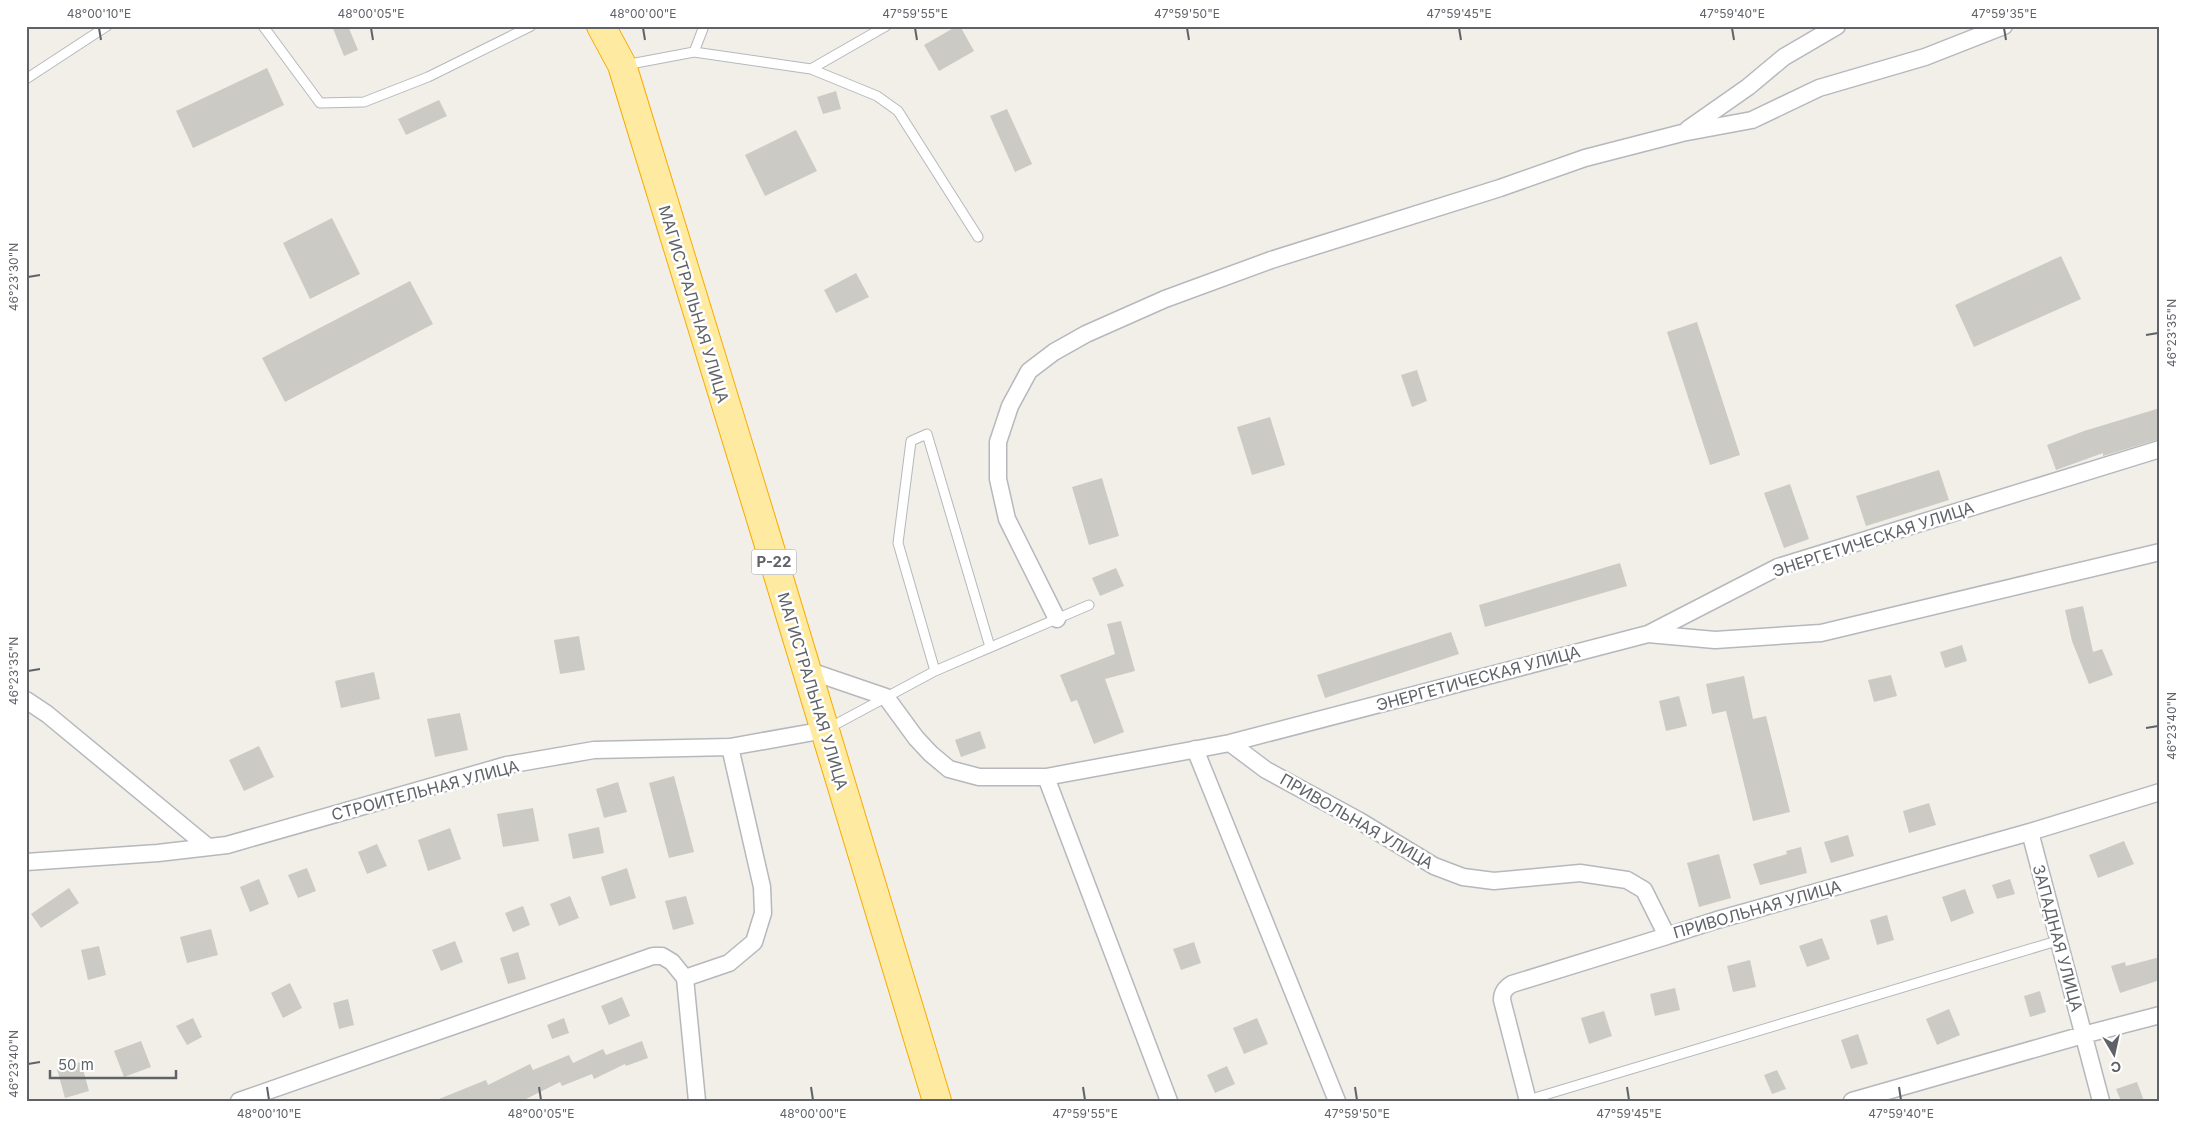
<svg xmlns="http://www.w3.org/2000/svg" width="2186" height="1127" font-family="Inter,sans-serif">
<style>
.building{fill:#cccac5}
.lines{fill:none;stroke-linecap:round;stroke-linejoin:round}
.service-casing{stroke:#b5b8bc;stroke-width:11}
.minor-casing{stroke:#b5b8bc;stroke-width:19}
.trunk-casing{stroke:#f9ab00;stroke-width:30}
.service{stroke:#fff;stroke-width:9}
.minor{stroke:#fff;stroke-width:16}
.trunk{stroke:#feeaa1;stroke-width:28}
.ticks{fill:none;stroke:#5f6368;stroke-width:2}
.labels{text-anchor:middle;stroke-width:5;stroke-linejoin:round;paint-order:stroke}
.shield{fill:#fff;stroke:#8f9295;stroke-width:1}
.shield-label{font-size:15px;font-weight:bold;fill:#5f6368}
.street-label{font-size:16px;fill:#5f6368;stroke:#fff}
.neatline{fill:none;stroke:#5f6368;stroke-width:2}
.ticks-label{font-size:12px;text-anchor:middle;fill:#5f6368}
</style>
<rect width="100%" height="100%" fill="#f1efe8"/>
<path class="building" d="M 332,26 L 348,26 L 358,50 L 344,56 Z
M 957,26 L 960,26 L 974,51 L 939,71 L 924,45 Z
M 267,68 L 284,105 L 193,148 L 176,111 Z
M 836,91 L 841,109 L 823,114 L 817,97 Z
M 439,100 L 447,116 L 406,135 L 398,119 Z
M 1007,109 L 1032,164 L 1015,172 L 990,116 Z
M 796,130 L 817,171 L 765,196 L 745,155 Z
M 332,218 L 360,274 L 310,299 L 283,243 Z
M 2061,256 L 2081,299 L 1974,347 L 1955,305 Z
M 856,273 L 869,297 L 836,313 L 824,290 Z
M 410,281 L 433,324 L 285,402 L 262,358 Z
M 1697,322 L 1740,455 L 1710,465 L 1667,332 Z
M 1417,370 L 1427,401 L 1412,407 L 1401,375 Z
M 2160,408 L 2160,439 L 2103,456 L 2103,453 L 2056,470 L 2047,445 L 2084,431 Z
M 1270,417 L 1285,465 L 1252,475 L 1237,427 Z
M 1939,470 L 1949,500 L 1866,526 L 1856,496 Z
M 1102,478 L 1119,536 L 1089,545 L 1072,487 Z
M 1790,484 L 1809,539 L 1784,548 L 1764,493 Z
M 1620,563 L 1627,586 L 1485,627 L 1479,605 Z
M 1116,568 L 1124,586 L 1100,596 L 1092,578 Z
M 2083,606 L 2093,652 L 2102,649 L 2113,675 L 2089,684 L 2072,641 L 2065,610 Z
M 1121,621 L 1135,671 L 1105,679 L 1124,732 L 1094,744 L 1077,700 L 1071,702 L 1060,675 L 1115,654 L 1107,624 Z
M 1451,632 L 1459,654 L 1325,698 L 1317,675 Z
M 579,636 L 585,670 L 560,674 L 554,640 Z
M 1962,645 L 1967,661 L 1945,668 L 1940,652 Z
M 374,672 L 380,699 L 341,708 L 335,681 Z
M 1891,675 L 1897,696 L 1874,702 L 1868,680 Z
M 1744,676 L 1753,719 L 1766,716 L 1790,812 L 1753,821 L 1726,711 L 1712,714 L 1706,684 Z
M 1679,696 L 1687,726 L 1666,731 L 1659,701 Z
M 460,713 L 468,750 L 435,757 L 427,719 Z
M 980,731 L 986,748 L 961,757 L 955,740 Z
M 259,746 L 274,777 L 244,791 L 229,760 Z
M 674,776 L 694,852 L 669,858 L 649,783 Z
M 618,782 L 627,812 L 604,818 L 596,789 Z
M 1929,803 L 1936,825 L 1909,833 L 1903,811 Z
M 533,808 L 539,841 L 503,847 L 497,814 Z
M 599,827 L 604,853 L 573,859 L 568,834 Z
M 450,828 L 461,859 L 428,871 L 418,840 Z
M 1848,835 L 1854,856 L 1831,863 L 1824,842 Z
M 2124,841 L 2134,864 L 2098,878 L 2089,855 Z
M 377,844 L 387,866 L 367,874 L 358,852 Z
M 1801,847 L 1807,873 L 1760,885 L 1753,864 L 1787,854 L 1786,851 Z
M 1719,854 L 1731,898 L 1699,907 L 1687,863 Z
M 307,868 L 316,891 L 298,898 L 288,875 Z
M 627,868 L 636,898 L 610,906 L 601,877 Z
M 259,879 L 269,904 L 250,912 L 240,887 Z
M 2010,879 L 2015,894 L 1997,899 L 1992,885 Z
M 69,888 L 79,903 L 41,928 L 31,914 Z
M 1965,889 L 1974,913 L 1951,922 L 1942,897 Z
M 570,896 L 579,918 L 559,926 L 550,904 Z
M 686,896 L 694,924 L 673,930 L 665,901 Z
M 523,906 L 530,925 L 513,932 L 505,913 Z
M 1887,915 L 1894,940 L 1877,945 L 1870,920 Z
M 211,929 L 218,955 L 187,963 L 180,937 Z
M 1822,938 L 1830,959 L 1807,967 L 1799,946 Z
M 455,941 L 463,962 L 441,971 L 432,950 Z
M 1194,942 L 1201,963 L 1181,970 L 1173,949 Z
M 99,946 L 106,975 L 88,980 L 81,950 Z
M 518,952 L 526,979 L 508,984 L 500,958 Z
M 2160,957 L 2160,980 L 2120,993 L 2111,966 L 2125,962 L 2126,966 Z
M 1750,960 L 1756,987 L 1733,992 L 1727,966 Z
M 290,983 L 302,1008 L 283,1018 L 271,993 Z
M 1675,988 L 1680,1010 L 1655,1016 L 1650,994 Z
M 2040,991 L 2046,1012 L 2030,1017 L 2024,996 Z
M 622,997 L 630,1016 L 609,1025 L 601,1006 Z
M 348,999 L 354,1025 L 339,1029 L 333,1003 Z
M 1949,1009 L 1960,1035 L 1937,1045 L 1926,1019 Z
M 1604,1011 L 1612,1036 L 1589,1044 L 1581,1018 Z
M 193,1018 L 202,1037 L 187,1045 L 176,1026 Z
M 564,1018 L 569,1033 L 552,1039 L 547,1025 Z
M 1257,1018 L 1268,1044 L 1244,1054 L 1233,1028 Z
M 1858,1034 L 1868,1064 L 1851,1069 L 1841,1040 Z
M 141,1041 L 151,1067 L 124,1077 L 114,1051 Z
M 642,1041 L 648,1058 L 626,1066 L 625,1064 L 594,1079 L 592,1074 L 562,1086 L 560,1082 L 522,1101 L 434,1101 L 486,1080 L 488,1085 L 530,1064 L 533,1070 L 569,1055 L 573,1063 L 603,1049 L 606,1055 Z
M 81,1062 L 89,1091 L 65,1098 L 57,1069 Z
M 1227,1066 L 1235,1084 L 1215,1093 L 1207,1075 Z
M 1777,1070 L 1786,1089 L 1772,1094 L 1764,1075 Z
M 2137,1082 L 2144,1101 L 2121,1101 L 2116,1089 Z"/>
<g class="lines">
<g class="service-casing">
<path id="service" d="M 263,26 L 320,103 L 364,102 L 428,77 L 531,26
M 694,52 L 704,26
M 625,65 L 694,52 L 811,69 L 886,26
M 811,69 L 877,96 L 898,111 L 978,237
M 26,79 L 107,26
M 935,671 L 898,543 L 911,441 L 927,434 L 990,647
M 827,729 L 935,671 L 1089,605
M 1528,1100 L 2060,940"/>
</g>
<g class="minor-casing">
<path id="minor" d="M 1688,129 L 1748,87 L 1784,57 L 1837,26
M 1057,619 L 1007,519 L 998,479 L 998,442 L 1010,406 L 1029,371 L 1054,352 L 1086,334 L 1165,299 L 1271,260 L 1500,188 L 1585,158 L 1682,133 L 1752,120 L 1819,88 L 1925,57 L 2004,26
M 1648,634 L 1715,640 L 1821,633 L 2160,552
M 807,670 L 886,697 L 916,738 L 931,754 L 949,769 L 979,777 L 1046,777 L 1230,743 L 1648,634 L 1778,567 L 2160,449
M 26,700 L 47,714 L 208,847
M 1230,743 L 1266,770 L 1358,820 L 1434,866 L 1463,877 L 1494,881 L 1580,873 L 1627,880 L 1644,890 L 1667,936 L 1717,920 L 2030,832 L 2160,792
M 1195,749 L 1337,1101
M 1046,777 L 1169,1101
M 2030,832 L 2101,1101
M 26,862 L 158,853 L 227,845 L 507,765 L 594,750 L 730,747 L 825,730
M 685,978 L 729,963 L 754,942 L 763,913 L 762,887 L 730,747
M 239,1101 L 653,956 L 662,956 L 672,962 L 685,978 L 697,1101
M 1528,1101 L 1502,1000 C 1502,992 1505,988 1512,984 L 1667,936
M 1852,1101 L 2083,1035 L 2160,1015"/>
</g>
<g class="trunk-casing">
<path id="trunk" d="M 601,26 L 622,65 L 768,542 L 937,1101"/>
</g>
<use href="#service" class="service"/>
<use href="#minor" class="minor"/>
<use href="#trunk" class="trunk"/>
</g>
<path class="ticks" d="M 99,28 L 101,40M 371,28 L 373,40M 643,28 L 645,40M 915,28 L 917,40M 1187,28 L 1189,40M 1459,28 L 1461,40M 1732,28 L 1734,40M 2004,28 L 2006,40M 28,277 L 40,275M 2146,335 L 2158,333M 28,671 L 40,669M 2146,728 L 2158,726M 28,1064 L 40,1062M 267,1087 L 269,1100M 539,1087 L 541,1100M 811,1087 L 813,1100M 1083,1087 L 1085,1100M 1355,1087 L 1357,1100M 1627,1087 L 1629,1100M 1899,1087 L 1901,1100"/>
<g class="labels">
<rect class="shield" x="751.5" y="549.5" width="45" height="25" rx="4"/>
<g class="shield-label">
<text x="774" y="567">Р-22</text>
</g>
<g class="street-label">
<text transform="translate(694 304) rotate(73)" y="6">МАГИСТРАЛЬНАЯ УЛИЦА</text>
<text transform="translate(1873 539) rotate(-18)" y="6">ЭНЕРГЕТИЧЕСКАЯ УЛИЦА</text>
<text transform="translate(1478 678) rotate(-15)" y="6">ЭНЕРГЕТИЧЕСКАЯ УЛИЦА</text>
<text transform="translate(813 691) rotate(73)" y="6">МАГИСТРАЛЬНАЯ УЛИЦА</text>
<text transform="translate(425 790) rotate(-15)" y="6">СТРОИТЕЛЬНАЯ УЛИЦА</text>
<text transform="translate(1357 821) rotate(30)" y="6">ПРИВОЛЬНАЯ УЛИЦА</text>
<text transform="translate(1757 909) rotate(-16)" y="6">ПРИВОЛЬНАЯ УЛИЦА</text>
<text transform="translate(2058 938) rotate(75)" y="6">ЗАПАДНАЯ УЛИЦА</text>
</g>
</g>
<rect width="2186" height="1127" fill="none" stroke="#ffffff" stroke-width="55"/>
<g transform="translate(2114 1054) rotate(171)" stroke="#ffffff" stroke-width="4" paint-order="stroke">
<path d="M0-4L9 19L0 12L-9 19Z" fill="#5f6368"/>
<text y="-8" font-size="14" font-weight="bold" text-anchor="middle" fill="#5f6368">С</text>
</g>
<path d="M50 1070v8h126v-8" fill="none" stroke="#5f6368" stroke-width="2.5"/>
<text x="58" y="1070" font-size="15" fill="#5f6368" stroke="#ffffff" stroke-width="4" paint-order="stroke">50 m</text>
<rect x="28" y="28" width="2130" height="1072" class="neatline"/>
<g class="ticks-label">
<text x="99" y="18">48°00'10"E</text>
<text x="371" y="18">48°00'05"E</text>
<text x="643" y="18">48°00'00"E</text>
<text x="915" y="18">47°59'55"E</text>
<text x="1187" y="18">47°59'50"E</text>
<text x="1459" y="18">47°59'45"E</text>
<text x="1732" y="18">47°59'40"E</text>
<text x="2004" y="18">47°59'35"E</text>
<text transform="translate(14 277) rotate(-90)" y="4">46°23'30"N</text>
<text transform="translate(2172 333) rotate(-90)" y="4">46°23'35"N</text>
<text transform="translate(14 671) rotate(-90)" y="4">46°23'35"N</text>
<text transform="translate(2172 726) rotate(-90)" y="4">46°23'40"N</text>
<text transform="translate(14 1064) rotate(-90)" y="4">46°23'40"N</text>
<text x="269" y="1118">48°00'10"E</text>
<text x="541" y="1118">48°00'05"E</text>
<text x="813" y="1118">48°00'00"E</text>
<text x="1085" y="1118">47°59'55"E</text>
<text x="1357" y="1118">47°59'50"E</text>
<text x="1629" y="1118">47°59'45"E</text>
<text x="1901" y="1118">47°59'40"E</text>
</g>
</svg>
